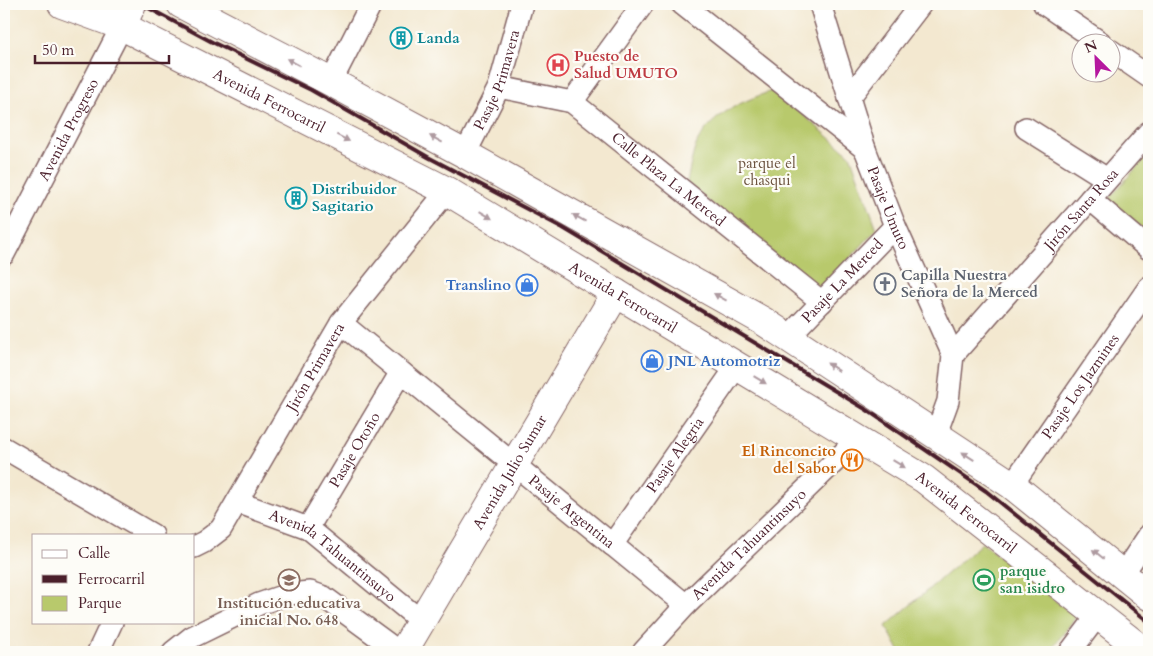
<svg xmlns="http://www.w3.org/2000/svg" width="1153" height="656" font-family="Cardo,serif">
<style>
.green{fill:#b8c96c;stroke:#81744c}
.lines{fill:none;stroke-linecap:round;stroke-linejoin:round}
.street-casing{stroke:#856565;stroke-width:24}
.secondary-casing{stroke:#856565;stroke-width:30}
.primary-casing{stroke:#856565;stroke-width:30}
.street{stroke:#fff;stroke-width:21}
.secondary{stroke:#fff;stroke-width:28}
.primary{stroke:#fff;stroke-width:28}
.rail{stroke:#4a1f2b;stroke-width:4}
.oneway{fill:#ae9aa0}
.labels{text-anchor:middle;stroke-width:4.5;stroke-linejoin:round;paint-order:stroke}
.culture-label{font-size:15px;font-weight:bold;fill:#0d838f;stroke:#fdfcf7;text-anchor:start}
.health-label{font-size:15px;font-weight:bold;fill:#be3a42;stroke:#fdfcf7;text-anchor:start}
.street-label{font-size:15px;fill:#4a1f2b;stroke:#fdfcf7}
.park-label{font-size:15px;fill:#6b523e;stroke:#fdfcf7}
.worship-label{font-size:15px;font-weight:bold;fill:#5b616d;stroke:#fdfcf7;text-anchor:start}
.shop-label{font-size:15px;font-weight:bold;fill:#366cbe;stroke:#fdfcf7;text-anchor:end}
.food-label{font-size:15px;font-weight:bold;fill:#c56008;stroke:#fdfcf7;text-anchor:end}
.leisure-label{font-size:15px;font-weight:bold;fill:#27864d;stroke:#fdfcf7;text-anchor:start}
.education-label{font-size:15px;font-weight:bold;fill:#785e54;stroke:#fdfcf7}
</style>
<rect width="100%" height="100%" fill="#fdfcf7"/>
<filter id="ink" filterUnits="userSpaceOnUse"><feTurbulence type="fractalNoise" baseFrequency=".02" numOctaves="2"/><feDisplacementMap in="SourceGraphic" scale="10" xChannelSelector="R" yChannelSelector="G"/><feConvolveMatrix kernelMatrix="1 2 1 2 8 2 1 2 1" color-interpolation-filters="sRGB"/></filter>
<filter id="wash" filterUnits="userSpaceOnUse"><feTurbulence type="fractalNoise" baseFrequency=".0096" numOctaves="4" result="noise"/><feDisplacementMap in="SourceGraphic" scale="20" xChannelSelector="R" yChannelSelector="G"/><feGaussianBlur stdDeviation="1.12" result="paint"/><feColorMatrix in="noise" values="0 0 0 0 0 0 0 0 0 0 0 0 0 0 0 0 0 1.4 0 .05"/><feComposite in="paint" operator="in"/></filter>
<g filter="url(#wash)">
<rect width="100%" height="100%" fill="#f3e8d0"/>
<path class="green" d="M 774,90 L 850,155 L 877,229 L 825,285 L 811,287 L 687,183 C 689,172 693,150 698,141 C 714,112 744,101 774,90 Z
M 1149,153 L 1149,234 L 1108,200 Z
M 982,543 L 1076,617 L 1049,652 L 900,652 L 886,626 Z"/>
</g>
<g filter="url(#ink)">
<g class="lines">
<g class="street-casing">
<g id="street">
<path d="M 682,4 L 865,149"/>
<path id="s1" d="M 820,4 L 865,149 L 895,226 L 953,355 L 948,401 L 936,434"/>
<path d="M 1044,4 L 1100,42"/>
<path d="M 1110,50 L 1149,77"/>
<path d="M 331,82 L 371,4"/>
<path id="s2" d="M 499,87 L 572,102 L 822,302"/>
<path d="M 849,98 L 921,4"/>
<path d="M 572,102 L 643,4"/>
<path d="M 1026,128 L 1107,179"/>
<path id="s3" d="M 465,154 L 499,87 L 522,4"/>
<path d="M 1090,199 L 1149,249"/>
<path id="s4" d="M 4,254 L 122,26"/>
<path id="s5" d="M 341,323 L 686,605"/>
<path id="s6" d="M 788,337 L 895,226"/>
<path id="s7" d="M 953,355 L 1149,132"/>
<path d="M 4,448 L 153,535"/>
<path id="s8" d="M 1012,485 L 1149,287"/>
<path id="s9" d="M 237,502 L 308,528 L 421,621"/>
<path id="s10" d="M 308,528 L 401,372"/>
<path id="s11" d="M 612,545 L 737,366"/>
<path id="s12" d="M 194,547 L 204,542 L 221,529 L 341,323 L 447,191"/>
<path d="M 1123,574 L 1149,535"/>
<path d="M 98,652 L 112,622"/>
<path d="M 173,652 L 192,637 L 259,604 L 288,594 L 310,592 L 324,597 L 399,652"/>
<path id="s13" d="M 643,652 L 686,605 L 858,439"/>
<path d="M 1070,652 L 1098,615"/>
</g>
</g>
<g class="secondary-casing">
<g id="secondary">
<path d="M 122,26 L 132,4"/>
<path id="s14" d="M 403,652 L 616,293"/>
</g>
</g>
<g class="primary-casing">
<g id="primary">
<path id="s15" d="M 62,4 L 122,26 L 447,191 L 924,479 L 1145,652"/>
<path d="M 181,4 L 331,82 L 465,154 L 763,321 L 1012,485 L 1149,596"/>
</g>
</g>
<use href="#street" class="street"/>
<use href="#secondary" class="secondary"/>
<use href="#primary" class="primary"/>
<path class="rail" d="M 141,4 L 214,43 L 311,90 L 428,157 L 563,228 L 867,410 L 986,491 L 1149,622"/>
</g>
<defs><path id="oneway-solid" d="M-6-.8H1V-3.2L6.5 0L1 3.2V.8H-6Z" transform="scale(1.25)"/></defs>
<g class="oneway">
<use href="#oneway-solid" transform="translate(293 62) rotate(-152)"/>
<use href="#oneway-solid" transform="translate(343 138) rotate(27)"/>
<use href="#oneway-solid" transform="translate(436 139) rotate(-152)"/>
<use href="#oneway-solid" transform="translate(486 215) rotate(31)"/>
<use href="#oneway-solid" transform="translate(579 218) rotate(-151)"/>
<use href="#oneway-solid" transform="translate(720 297) rotate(-151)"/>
<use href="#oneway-solid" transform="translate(833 367) rotate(-147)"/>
<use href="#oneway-solid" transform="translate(760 380) rotate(31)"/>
<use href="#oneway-solid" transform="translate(968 456) rotate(-147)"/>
<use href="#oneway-solid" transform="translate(899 464) rotate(31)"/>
<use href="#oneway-solid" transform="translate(1098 554) rotate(-141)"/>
</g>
</g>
<defs>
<g id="building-ring" transform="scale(1.125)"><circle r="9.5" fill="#fdfcf7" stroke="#0f9aa8" stroke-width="1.5"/><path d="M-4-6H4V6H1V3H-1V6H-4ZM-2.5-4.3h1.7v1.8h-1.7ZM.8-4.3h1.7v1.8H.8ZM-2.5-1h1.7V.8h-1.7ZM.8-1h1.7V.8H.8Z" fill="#0f9aa8"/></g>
<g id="hospital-ring" transform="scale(1.125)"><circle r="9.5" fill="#fdfcf7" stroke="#e0444e" stroke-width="1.5"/><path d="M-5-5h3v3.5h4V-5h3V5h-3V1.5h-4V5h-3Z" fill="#e0444e"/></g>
<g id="church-ring" transform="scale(1.125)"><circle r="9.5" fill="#fdfcf7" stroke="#6b7280" stroke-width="1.5"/><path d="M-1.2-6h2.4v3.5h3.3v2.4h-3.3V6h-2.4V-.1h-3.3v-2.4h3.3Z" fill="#6b7280"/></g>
<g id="shop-ring" transform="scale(1.125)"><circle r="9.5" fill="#fdfcf7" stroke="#3f7fe0" stroke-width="1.5"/><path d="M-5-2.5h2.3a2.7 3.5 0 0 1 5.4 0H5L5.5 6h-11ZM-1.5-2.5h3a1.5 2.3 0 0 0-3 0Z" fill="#3f7fe0"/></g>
<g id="restaurant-ring" transform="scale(1.125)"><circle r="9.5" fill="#fdfcf7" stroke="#e8710a" stroke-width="1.5"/><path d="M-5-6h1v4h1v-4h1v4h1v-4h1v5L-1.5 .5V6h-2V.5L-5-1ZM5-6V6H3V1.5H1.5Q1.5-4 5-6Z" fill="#e8710a"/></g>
<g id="school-ring" transform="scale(1.125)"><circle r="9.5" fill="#fdfcf7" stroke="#8d6e63" stroke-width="1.5"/><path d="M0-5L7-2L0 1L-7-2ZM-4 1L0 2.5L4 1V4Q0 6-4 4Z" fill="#8d6e63"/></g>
<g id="stadium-ring" transform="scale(1.125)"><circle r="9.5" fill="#fdfcf7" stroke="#2e9e5b" stroke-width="1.5"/><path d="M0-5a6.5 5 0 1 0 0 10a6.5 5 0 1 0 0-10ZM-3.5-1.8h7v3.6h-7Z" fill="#2e9e5b"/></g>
</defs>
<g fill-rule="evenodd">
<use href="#building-ring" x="401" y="38"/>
<use href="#hospital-ring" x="558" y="65"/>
<use href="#building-ring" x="296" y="198"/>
<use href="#church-ring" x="885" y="284"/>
<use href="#shop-ring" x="527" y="285"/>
<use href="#shop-ring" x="652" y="361"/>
<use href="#restaurant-ring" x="852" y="460"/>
<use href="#school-ring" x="289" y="580"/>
<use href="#stadium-ring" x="984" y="580"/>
</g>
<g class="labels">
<g class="culture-label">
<text x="417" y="43">Landa</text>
<text x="312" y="194">Distribuidor<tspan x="312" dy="17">Sagitario</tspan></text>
</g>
<g class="health-label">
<text x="574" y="61">Puesto de<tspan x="574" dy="17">Salud UMUTO</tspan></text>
</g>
<g class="street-label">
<text dy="5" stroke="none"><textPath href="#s3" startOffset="81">Pasaje Primavera</textPath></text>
<text dy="5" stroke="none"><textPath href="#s15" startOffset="229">Avenida Ferrocarril</textPath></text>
<text dy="5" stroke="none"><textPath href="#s4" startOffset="140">Avenida Progreso</textPath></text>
<text dy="5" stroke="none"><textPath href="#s2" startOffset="198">Calle Plaza La Merced</textPath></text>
<text dy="5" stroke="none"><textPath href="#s1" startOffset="215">Pasaje Umuto</textPath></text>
<text dy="5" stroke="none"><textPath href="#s7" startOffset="194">Jirón Santa Rosa</textPath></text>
<text dy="5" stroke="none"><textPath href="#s6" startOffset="78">Pasaje La Merced</textPath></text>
<text dy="5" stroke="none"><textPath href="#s15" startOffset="634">Avenida Ferrocarril</textPath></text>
<text dy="5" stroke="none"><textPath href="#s12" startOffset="220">Jirón Primavera</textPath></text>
<text dy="5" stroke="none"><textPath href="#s8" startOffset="120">Pasaje Los Jazmines</textPath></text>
<text dy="5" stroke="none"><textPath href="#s10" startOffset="91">Pasaje Otoño</textPath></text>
<text dy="5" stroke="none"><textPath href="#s11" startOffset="110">Pasaje Alegria</textPath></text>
<text dy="5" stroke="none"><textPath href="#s14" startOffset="209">Avenida Julio Sumar</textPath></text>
<text dy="5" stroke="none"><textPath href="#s5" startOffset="298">Pasaje Argentina</textPath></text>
<text dy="5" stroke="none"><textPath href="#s15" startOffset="1039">Avenida Ferrocarril</textPath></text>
<text dy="5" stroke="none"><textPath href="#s13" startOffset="151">Avenida Tahuantinsuyo</textPath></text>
<text dy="5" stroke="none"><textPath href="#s9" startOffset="111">Avenida Tahuantinsuyo</textPath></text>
</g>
<g class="park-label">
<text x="767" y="168">parque el<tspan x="767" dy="17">chasqui</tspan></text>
</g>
<g class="worship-label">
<text x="901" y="280">Capilla Nuestra<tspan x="901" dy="17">Señora de la Merced</tspan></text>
</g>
<g class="shop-label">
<text x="511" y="290">Translino</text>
<text x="668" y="366" text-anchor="start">JNL Automotriz</text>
</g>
<g class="food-label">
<text x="836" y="456">El Rinconcito<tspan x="836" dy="17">del Sabor</tspan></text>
</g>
<g class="leisure-label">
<text x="1000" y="576">parque<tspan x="1000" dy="17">san isidro</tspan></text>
</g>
<g class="education-label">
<text x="289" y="608">Institución educativa<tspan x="289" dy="17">inicial No. 648</tspan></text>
</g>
</g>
<rect width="1153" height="656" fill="none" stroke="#fdfcf7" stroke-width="20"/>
<rect x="32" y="534" width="162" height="90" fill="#fdfcf7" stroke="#b5a4a5"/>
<rect x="42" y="550" width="25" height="8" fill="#ffffff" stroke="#b5a4a5"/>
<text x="78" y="558" font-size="15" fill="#4a1f2b">Calle</text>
<rect x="42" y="575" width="25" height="8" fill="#4a1f2b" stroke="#b5a4a5"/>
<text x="78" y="584" font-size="15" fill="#4a1f2b">Ferrocarril</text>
<rect x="42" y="596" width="25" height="15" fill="#b8c96c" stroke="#b5a4a5"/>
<text x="78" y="608" font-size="15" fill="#4a1f2b">Parque</text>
<g transform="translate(1096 58) rotate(336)"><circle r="24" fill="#fdfcf7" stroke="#b5a4a5"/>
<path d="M0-4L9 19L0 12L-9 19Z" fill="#b5179e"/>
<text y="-8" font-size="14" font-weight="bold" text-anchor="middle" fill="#4a1f2b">N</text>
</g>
<path d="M35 55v8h134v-8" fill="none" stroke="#4a1f2b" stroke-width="2.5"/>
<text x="42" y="55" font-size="15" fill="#4a1f2b" stroke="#fdfcf7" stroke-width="4" paint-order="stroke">50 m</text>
</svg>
